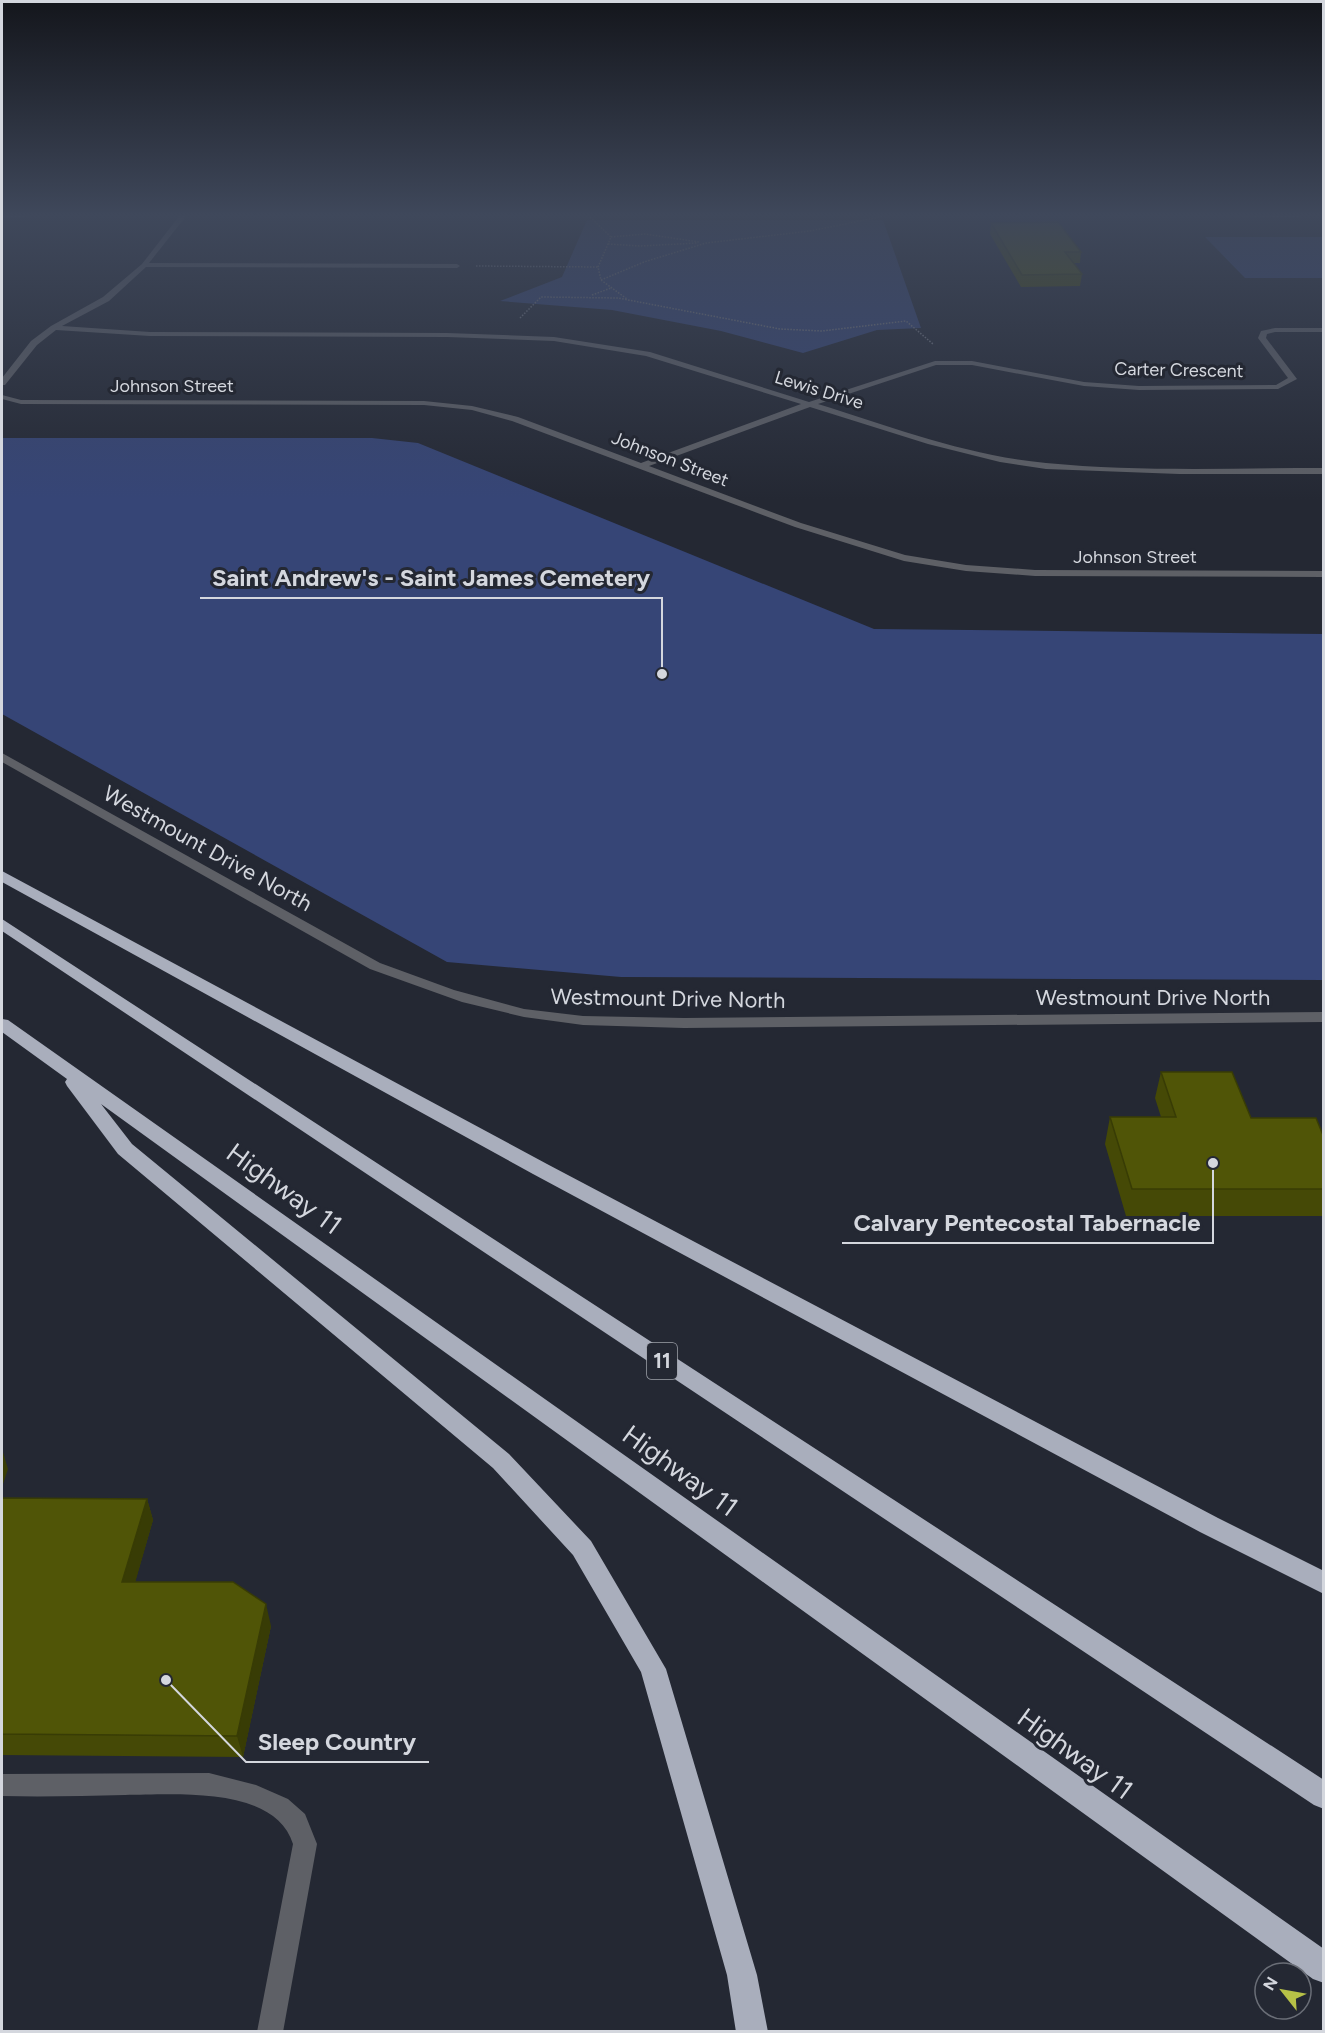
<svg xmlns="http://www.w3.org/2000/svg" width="1325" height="2033" font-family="Figtree,sans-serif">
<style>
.green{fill:#364576}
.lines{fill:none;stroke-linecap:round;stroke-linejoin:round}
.path{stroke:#747780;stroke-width:1.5;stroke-dasharray:1.5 1.5;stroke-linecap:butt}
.service{fill:#5e6066;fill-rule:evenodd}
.minor{fill:#5e6066;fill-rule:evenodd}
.tertiary{fill:#5e6066;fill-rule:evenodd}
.motorway{fill:#a9aebc;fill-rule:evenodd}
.wall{fill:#454906}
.shaded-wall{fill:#383c05}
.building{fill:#505507;stroke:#383c05;stroke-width:1.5}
.labels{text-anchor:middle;stroke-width:6;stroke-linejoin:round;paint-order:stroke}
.far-street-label{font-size:18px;fill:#d4d7de;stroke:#242833}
.shield{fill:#242833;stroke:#9fa2ab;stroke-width:1.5}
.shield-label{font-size:21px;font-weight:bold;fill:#d4d7de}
.street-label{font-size:22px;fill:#d4d7de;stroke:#242833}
.near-street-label{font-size:27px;fill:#d4d7de;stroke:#242833}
.leader{fill:none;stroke:#d4d7de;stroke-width:2}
.callout-dot{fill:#d4d7de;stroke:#242833;stroke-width:2}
.callout-label{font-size:24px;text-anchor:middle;font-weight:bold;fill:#d4d7de;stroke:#242833;stroke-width:6;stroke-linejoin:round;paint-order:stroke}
</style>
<rect width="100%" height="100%" fill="#242833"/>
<path class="green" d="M 587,220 L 883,220 L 921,328 L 877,330 L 803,353 L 721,331 L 612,310 L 500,301 L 562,277 Z
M 1205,237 L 1323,237 L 1323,278 L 1245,278 Z
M 2,438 L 372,438 L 418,443 L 874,629 L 1323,634 L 1323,980 L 621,977 L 447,962 L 2,714 Z"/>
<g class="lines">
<path class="path" d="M 588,215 L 611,237 L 598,267 L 601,280 L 627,299
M 611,237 L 645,234 L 699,242
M 608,244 L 640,246 L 697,243
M 476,266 L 598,267
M 601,280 L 644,262 L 706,243 L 810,231 L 890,215
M 592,295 L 611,288
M 520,318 L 541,297 L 618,298 L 780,329 L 822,331 L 906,321 L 933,344"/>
<path class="service" d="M 209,1773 L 256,1785 L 288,1799 L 305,1814 L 317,1844 L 283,2032 L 257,2032 L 293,1844 C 275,1785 173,1795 125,1795 C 84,1796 42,1797 2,1796 L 2,1774 Z"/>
<path class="minor" d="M 2,215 L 55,215 L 2,218 Z
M 180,215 L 187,215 L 149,263 L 457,264 L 460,266 L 457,268 L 146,267 L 109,301 L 62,326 L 150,332 L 447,333 L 554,337 L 650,352 L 809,402 L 935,361 L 972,361 L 1084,382 L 1139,386 L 1276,385 L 1288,378 L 1258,338 L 1261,331 L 1275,328 L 1324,328 L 1324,332 L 1275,332 L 1267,334 L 1266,338 L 1297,379 L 1278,389 L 1139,390 L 1084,386 L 972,365 L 936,365 L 818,404 C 892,427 968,456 1046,463 C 1138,472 1232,468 1324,468 L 1324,474 L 1179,474 L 1046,469 L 1000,462 L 928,444 L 810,407 L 649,466 L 801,523 L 905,555 L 966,565 L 1035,570 L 1324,571 L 1324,577 L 1035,576 L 966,571 L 904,561 L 795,527 L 512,421 L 472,410 L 424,405 L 21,404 L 2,399 L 2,395 L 21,400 L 424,401 L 472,406 L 518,417 L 641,463 L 801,404 L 646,356 L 554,341 L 447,337 L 150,336 L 56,330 L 37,345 L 5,385 L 2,385 L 2,378 L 31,341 L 51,326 L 103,297 L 142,264 Z
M 1054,215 L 1301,215 L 1298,217 Z"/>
<path class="tertiary" d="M 2,753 L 380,963 L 454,990 L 524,1009 L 583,1016 L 684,1018 L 1324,1012 L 1324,1022 L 684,1028 L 583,1025 L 524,1017 L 462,1002 L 370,969 L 2,762 Z"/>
<path class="motorway" d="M 2,871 L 547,1164 L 1218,1518 L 1324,1571 L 1324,1594 L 1200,1532 L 533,1174 L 2,882 Z
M 2,919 L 1324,1780 L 1324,1809 L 1314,1805 L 2,931 Z
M 2,1019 L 8,1020 L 1324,1949 L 1324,1983 L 1313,1979 L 101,1104 L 132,1144 L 509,1454 L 591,1541 L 666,1669 L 757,1975 L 768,2032 L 736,2032 L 727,1975 L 641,1672 L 573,1555 L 493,1468 L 118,1154 L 67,1086 L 65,1082 L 67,1079 L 2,1032 Z"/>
</g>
<path class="wall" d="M 991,223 L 1081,252 L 1080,263 L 1074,263 L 1082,274 L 1080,286 L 1021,287 L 990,234 Z
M 1161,1072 L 1251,1118 L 1323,1135 L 1323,1216 L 1126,1216 L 1105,1144 L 1110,1117 L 1161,1117 L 1155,1098 Z
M 2,1498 L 147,1499 L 153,1520 L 135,1582 L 271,1626 L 243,1757 L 2,1755 Z"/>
<path class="shaded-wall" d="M 2,1449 L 8,1469 L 2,1487 Z
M 147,1499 L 153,1520 L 129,1604 L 122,1582 Z
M 266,1604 L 271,1626 L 243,1757 L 237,1736 Z"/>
<path class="building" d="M 1058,222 L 1081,252 L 1065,252 L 1082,274 L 1022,275 L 991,223 Z
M 1161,1072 L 1232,1072 L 1251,1118 L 1316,1118 L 1323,1135 L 1323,1189 L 1132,1189 L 1110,1117 L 1176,1117 Z
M 2,1498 L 147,1499 L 122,1582 L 233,1582 L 266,1604 L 237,1736 L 2,1734 Z"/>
<linearGradient id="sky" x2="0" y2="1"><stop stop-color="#14161c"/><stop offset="0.43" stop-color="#3f485b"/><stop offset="1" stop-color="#3f485b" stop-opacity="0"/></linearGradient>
<rect width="1325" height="500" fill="url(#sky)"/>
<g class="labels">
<g class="far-street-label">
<text transform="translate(1179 370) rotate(1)" y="6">Carter Crescent</text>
<text x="172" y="392">Johnson Street</text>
<text transform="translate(819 390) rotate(17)" y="6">Lewis Drive</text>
<text transform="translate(670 459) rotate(21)" y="6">Johnson Street</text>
<text x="1135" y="563">Johnson Street</text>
</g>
<rect class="shield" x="647" y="1343" width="30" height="36" rx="4.5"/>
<g class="shield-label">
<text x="662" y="1368">11</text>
</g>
<g class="street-label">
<text transform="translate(208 848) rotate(29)" y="8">Westmount Drive North</text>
<text x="1153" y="1005">Westmount Drive North</text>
<text transform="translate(668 998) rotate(1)" y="8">Westmount Drive North</text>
</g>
<g class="near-street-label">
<text transform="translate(284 1189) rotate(36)" y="9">Highway 11</text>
<text transform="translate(680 1471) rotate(36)" y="9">Highway 11</text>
<text transform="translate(1075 1754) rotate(36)" y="9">Highway 11</text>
</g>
</g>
<path class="leader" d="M662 674L662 598H200M1213 1163L1213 1243H842M166 1680L246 1762H429"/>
<g class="callout-dot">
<circle cx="662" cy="674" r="6"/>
<circle cx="1213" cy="1163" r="6"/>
<circle cx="166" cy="1680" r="6"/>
</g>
<g class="callout-label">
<text x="431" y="586">Saint Andrew's - Saint James Cemetery</text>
<text x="1027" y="1231">Calvary Pentecostal Tabernacle</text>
<text x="337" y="1750">Sleep Country</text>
</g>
<rect width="1325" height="2033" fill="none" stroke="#d4d7de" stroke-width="6"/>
<g transform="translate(1283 1991) rotate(301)"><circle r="28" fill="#242833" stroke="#6a6e77" stroke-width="1.5"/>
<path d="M0-4.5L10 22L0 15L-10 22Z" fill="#b7c147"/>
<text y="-9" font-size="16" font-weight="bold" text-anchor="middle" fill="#d4d7de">N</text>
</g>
</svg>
